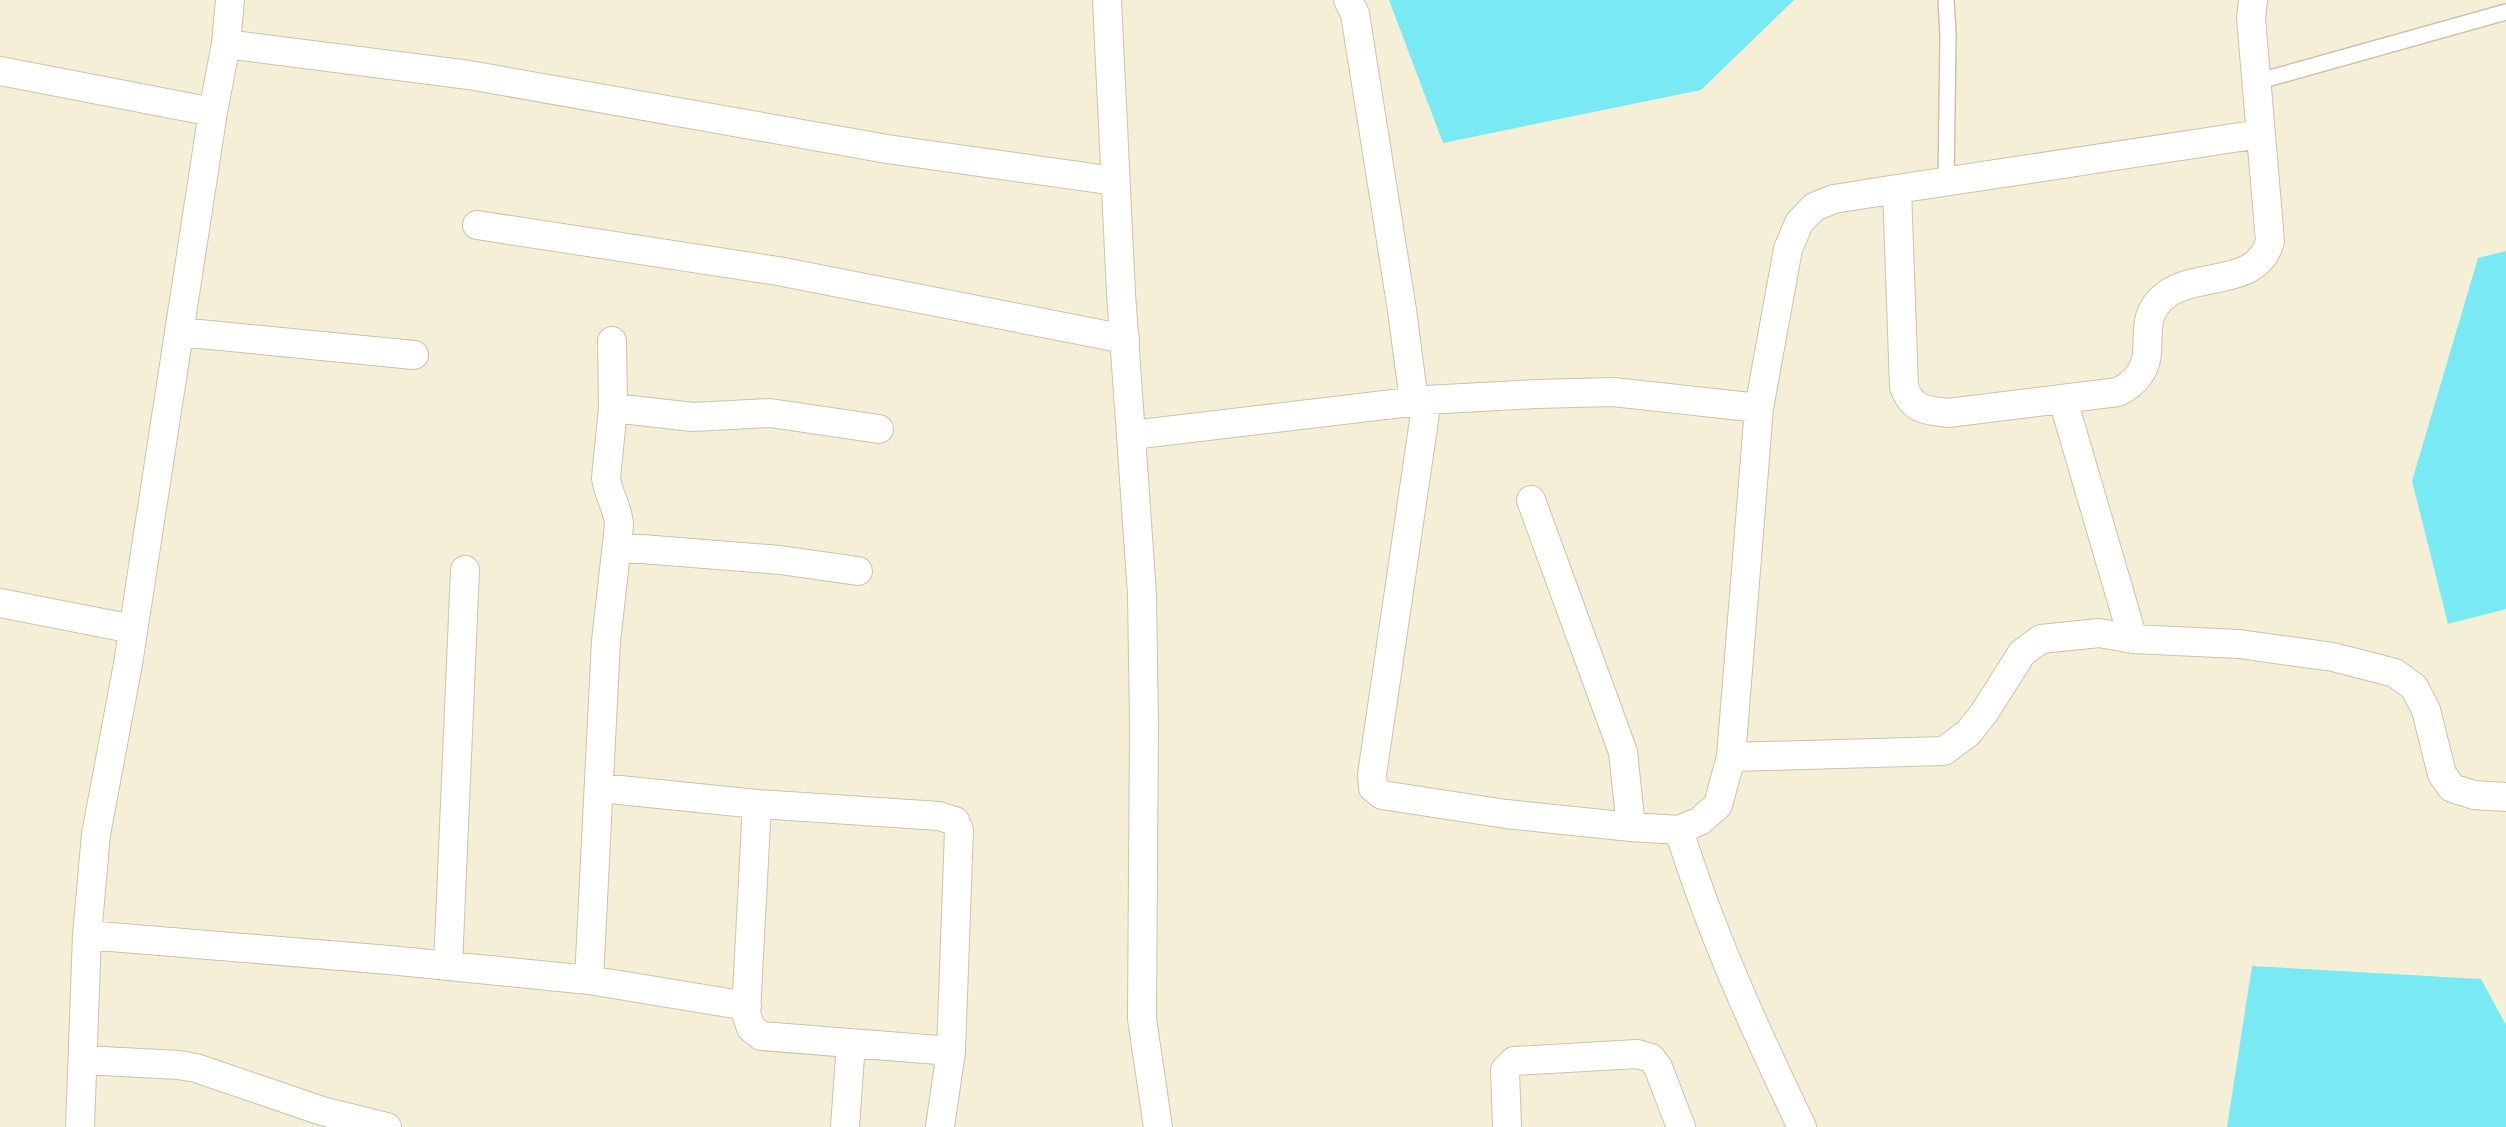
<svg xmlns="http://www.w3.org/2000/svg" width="2506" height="1127" font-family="Spectral,serif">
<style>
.water{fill:#79eaf3}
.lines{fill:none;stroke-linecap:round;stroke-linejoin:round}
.lane-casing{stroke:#cac4ac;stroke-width:18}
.street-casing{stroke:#cac4ac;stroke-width:30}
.secondary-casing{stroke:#cac4ac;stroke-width:30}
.lane{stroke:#fff;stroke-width:15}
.street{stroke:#fff;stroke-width:28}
.secondary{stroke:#fff;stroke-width:28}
</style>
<rect width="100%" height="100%" fill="#f5efd7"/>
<path class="water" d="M 1389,0 L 1794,0 L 1701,90 L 1443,143 Z
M 2506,251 L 2506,609 L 2448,624 L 2412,481 L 2478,258 Z
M 2252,966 L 2481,979 L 2506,1025 L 2506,1127 L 2227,1127 Z"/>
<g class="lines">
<g class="lane-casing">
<path id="lane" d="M 1946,0 L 1948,34 L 1946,182
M 2256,82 L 2506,12"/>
</g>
<g class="street-casing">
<path id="street" d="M 1348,0 L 1355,14 L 1402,310 L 1414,402
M 226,44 L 469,75 L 887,149 L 1115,181
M 0,71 L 213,112
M 1897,189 L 2260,134
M 477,225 L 778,271 L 1125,339
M 179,332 L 414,355
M 1427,400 L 1372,775 L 1373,788 L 1382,795 L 1506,814 L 1631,827 L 1679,830 L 1700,821 L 1718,805 L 1731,757 L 1759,408 L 1788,249 L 1799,223 L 1814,207 L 1834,199 L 1897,189 L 1904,387 C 1913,411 1926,410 1948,413 L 2118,392 C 2126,388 2134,382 2139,375 C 2158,350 2134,319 2166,295 C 2197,271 2258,288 2270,241 L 2251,18 L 2253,0
M 613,408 L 693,417 L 770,413 L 879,429
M 1132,435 L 1427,400 L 1536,394 L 1613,392 L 1759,408
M 1531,500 L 1623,752 L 1631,827
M 617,547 L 780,560 L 858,571
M 0,603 L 133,629
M 2133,639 L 2239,644 L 2333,657 L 2395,673 L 2414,687 L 2426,710 L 2442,774 L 2452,788 L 2474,795 L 2506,797
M 1731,757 L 1944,751 L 1968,733 L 1984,713 L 2022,653 L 2041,639 L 2099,633 L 2133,639 L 2063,400
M 600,788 L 757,804 L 939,816 L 955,821 L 959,830 L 951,1051 L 940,1127
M 757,804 L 746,1013 L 751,1028 L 761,1036 L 951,1051
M 1679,830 C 1711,933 1755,1030 1802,1127
M 87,935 L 389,960 L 589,980 L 747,1006
M 448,966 L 465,570
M 589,980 L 606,641 L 619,526 C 619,509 608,495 606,478 L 613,408 L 612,341
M 83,1060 L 179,1065 L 196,1068 L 322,1111 L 387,1127
M 80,1127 L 87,935 L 96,834 L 128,664 L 213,112 L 226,44 L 230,0
M 845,1127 L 851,1043
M 1507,1127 L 1505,1070 L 1514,1061 L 1637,1054 L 1651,1058 L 1658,1067 L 1681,1127"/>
</g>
<g class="secondary-casing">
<path id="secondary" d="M 1107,0 L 1121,293 L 1142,594 L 1144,725 L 1142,1019 L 1158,1127"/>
</g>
<use href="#lane" class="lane"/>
<use href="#street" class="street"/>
<use href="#secondary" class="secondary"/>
</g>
</svg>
